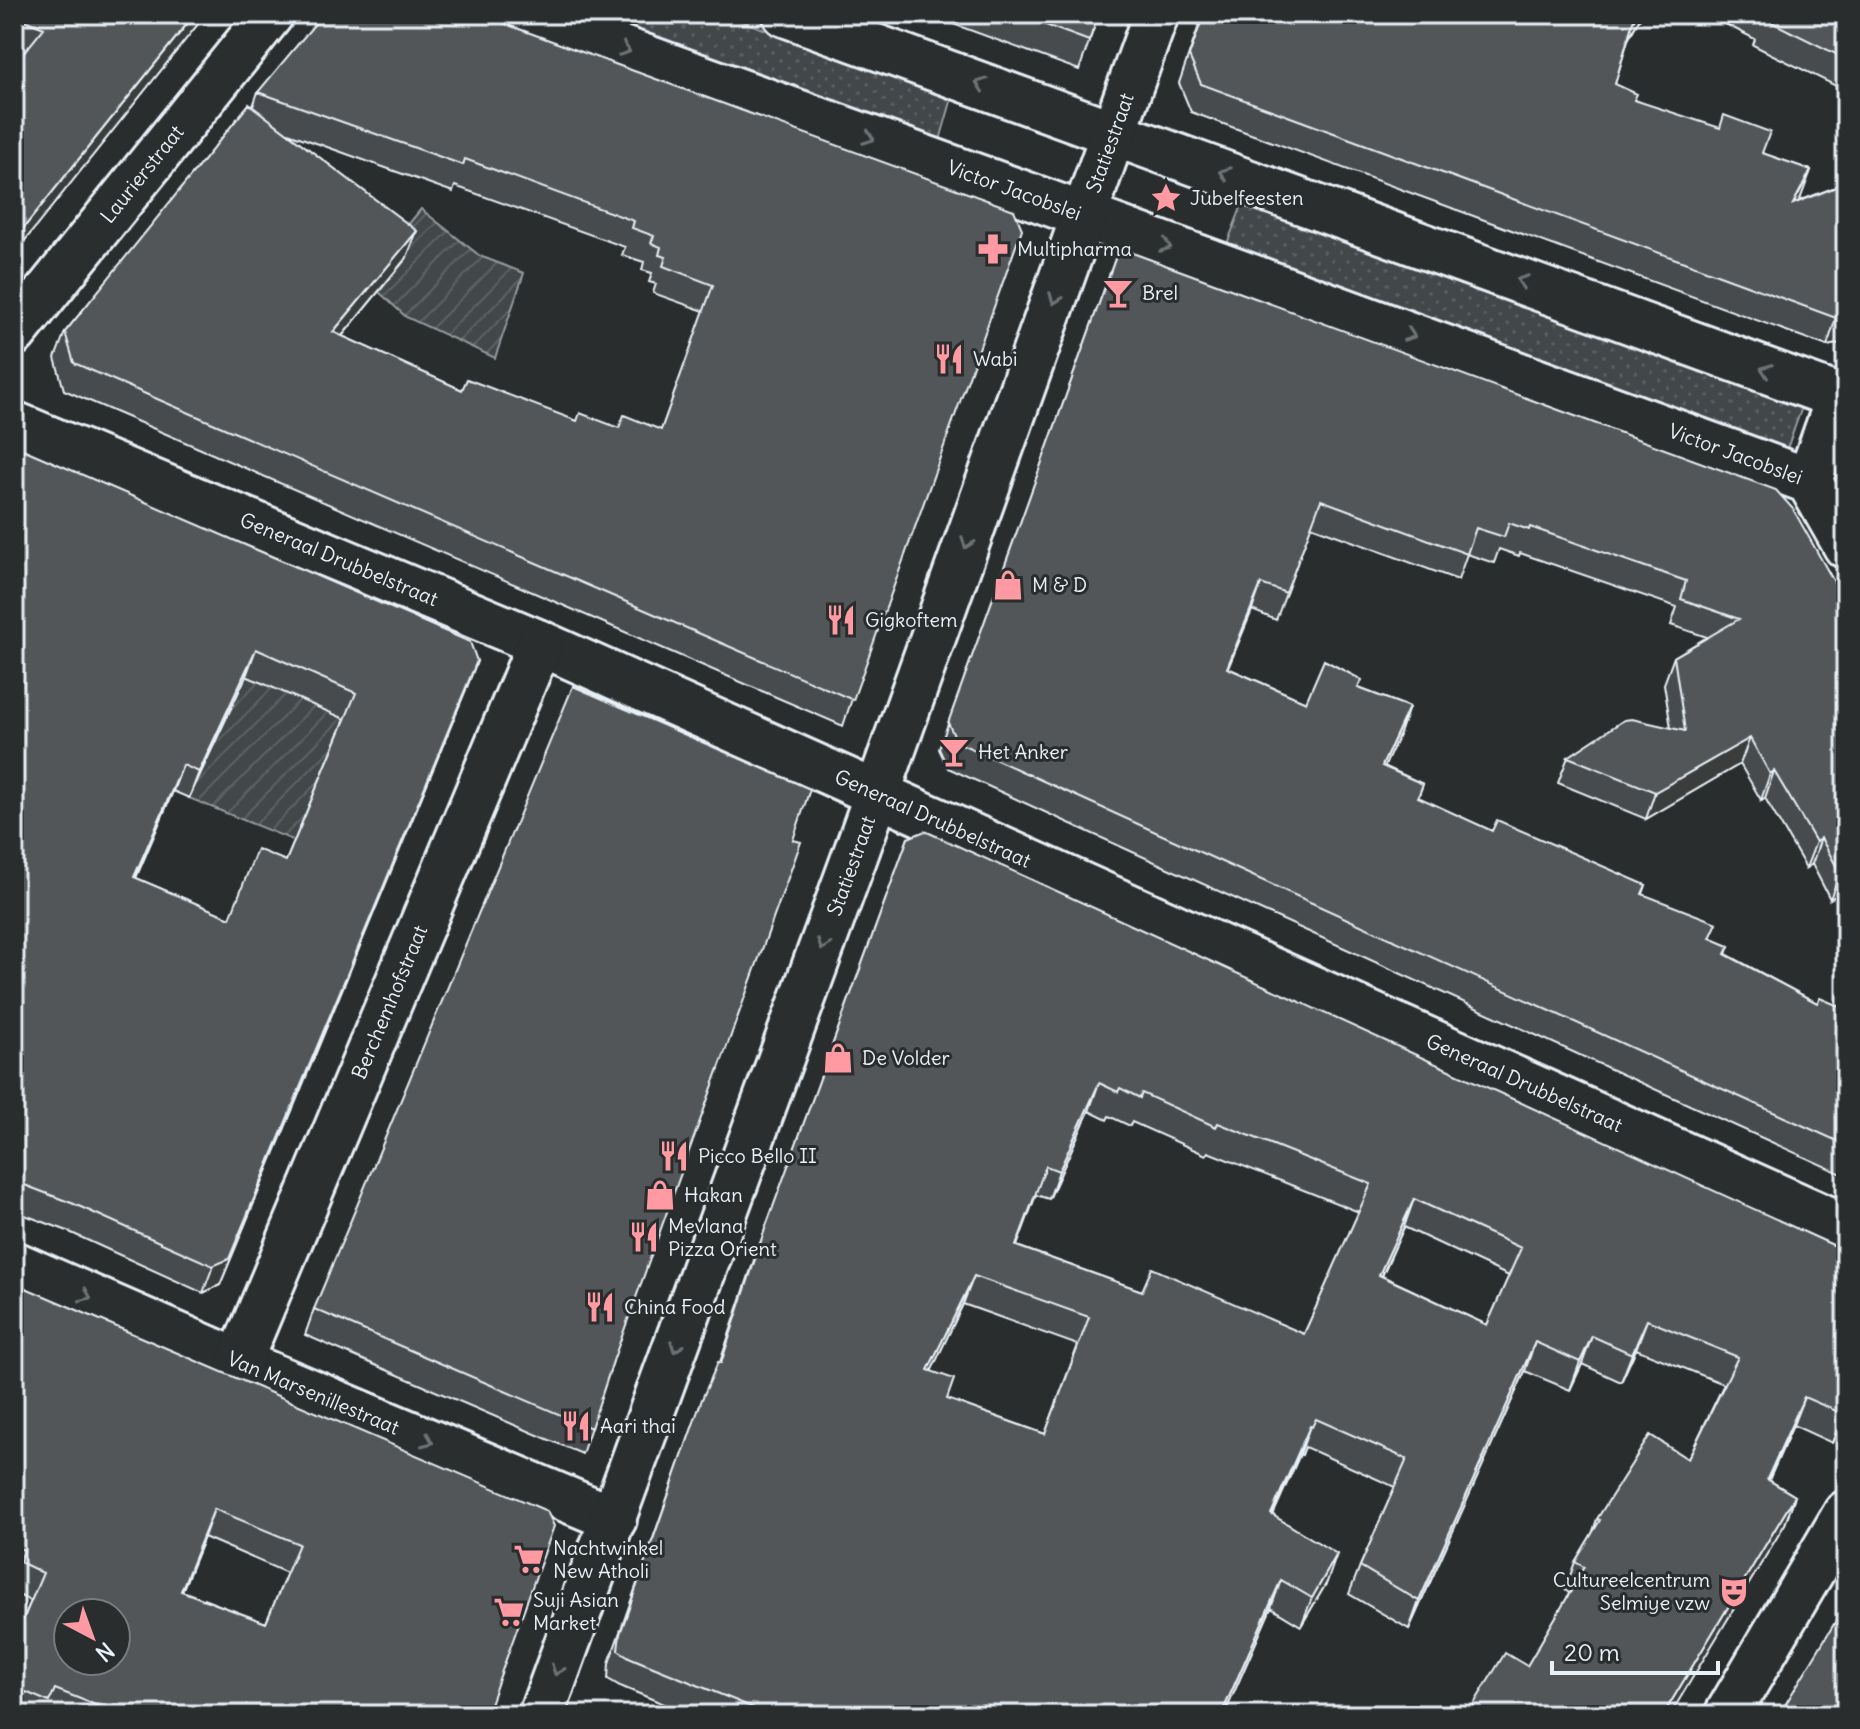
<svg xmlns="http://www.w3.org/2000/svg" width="1860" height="1729" font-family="Delius,sans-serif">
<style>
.grass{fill:url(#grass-dots);stroke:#959ca0;stroke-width:2}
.garden{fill:url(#garden-furrows);stroke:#959ca0;stroke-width:2}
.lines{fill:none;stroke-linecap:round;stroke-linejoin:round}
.street-casing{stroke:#e8f1f8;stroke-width:50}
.street{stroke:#2a2d2e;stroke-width:44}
.wall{fill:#474b4d;stroke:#e8f1f8;stroke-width:2;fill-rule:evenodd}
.shaded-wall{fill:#3a3d3e;stroke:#e8f1f8;stroke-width:2}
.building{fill:#535759;stroke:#e8f1f8;stroke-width:2;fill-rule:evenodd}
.oneway{stroke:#6c7275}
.labels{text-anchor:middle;stroke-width:6;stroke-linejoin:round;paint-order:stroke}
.street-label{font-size:20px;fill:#e8f1f8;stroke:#2a2d2e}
.poi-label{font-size:20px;fill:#e8f1f8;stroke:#2a2d2e;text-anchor:start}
</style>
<defs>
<pattern id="grass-dots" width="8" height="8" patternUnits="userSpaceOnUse" patternTransform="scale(2)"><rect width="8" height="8" fill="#424648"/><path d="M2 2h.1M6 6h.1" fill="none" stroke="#5d6163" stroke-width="1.8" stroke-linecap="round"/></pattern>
<pattern id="garden-furrows" width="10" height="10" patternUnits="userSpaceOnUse" patternTransform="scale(2)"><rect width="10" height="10" fill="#424648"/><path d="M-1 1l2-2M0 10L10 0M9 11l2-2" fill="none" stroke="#5d6163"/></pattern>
</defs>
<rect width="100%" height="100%" fill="#2a2d2e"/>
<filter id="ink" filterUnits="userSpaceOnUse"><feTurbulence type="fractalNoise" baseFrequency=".0125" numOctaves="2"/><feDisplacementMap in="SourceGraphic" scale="16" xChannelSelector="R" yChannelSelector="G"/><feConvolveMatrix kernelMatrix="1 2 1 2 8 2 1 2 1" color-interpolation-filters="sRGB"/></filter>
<g filter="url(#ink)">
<path class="grass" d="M 592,14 L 723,14 L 952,98 L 940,140 Z
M 1244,200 L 1802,407 L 1784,457 L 1225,249 Z"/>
<path class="garden" d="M 421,209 L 480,256 L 524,273 L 495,358 L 406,317 L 379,292 L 407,258 L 391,246 Z
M 244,652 L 347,718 L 295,841 L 189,798 L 239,690 Z"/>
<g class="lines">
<g class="street-casing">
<g id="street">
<path id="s1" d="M 525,14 L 1044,201 L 1809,481"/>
<path d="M 785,14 L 1839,397"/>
<path id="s2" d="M 14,333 L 271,14"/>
<path id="s3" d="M 14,424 L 540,643 L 1846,1227"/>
<path d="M 1809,481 L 1839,397"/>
<path d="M 1809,481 L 1846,546"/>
<path id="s4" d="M 14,1264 L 239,1362 L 614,1519"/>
<path id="s5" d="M 239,1362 L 540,643"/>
<path id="s6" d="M 541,1715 L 856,853 L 1156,14"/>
<path d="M 1727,1715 L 1846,1513"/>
</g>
</g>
<use href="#street" class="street"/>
</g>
<path class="wall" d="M 14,14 L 206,14 L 14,254 L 14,65 L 26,50 L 14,46 Z
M 926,14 L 1099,14 L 1079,70 Z
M 1203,14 L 1642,14 L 1628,40 L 1615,84 L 1635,100 L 1762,153 L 1811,170 L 1799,201 L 1846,183 L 1846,342 L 1827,346 L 1191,112 L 1179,83 Z
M 1706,14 L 1846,14 L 1846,91 L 1753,45 L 1755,39 Z
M 258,92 L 1014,210 L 843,726 L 64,390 L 55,358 L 65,332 L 253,106 ZM 288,133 L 453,192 L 455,186 L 625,247 L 622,255 L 644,262 L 642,270 L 652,273 L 649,282 L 656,284 L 653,293 L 704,311 L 661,430 L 619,428 L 577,421 L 462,390 L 342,336 L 407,257 Z
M 1119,248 L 1846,603 L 1846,912 L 1837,895 L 1830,899 L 1812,864 L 1806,868 L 1765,798 L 1761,800 L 1740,764 L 1646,819 L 1558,783 L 1568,757 L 1671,728 L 1664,684 L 1674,657 L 1707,637 L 1671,625 L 1677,607 L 1520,553 L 1519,556 L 1499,549 L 1494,563 L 1467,554 L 1458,580 L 1311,526 L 1276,620 L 1252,610 L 1228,668 L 1306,702 L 1359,688 L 1409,707 L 1400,733 L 1384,766 L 1423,784 L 1418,798 L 1492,831 L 1646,885 L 1643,894 L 1711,939 L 1729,946 L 1726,954 L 1817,1003 L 1841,1007 L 1846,1006 L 1846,1176 L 948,768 L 939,749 Z
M 14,455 L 477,661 L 467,687 L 220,1285 L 203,1293 L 65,1230 L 14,1211 ZM 246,676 L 345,719 L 286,861 L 230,918 L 136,878 L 173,791 L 189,798 Z
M 908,838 L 1846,1413 L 1832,1443 L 1793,1425 L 1769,1480 L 1795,1496 L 1785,1524 L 1527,1666 L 1567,1598 L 1569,1593 L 1565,1590 L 1575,1562 L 1592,1534 L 1597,1519 L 1688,1459 L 1724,1384 L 1636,1349 L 1621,1382 L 1582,1364 L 1570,1390 L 1525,1371 L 1409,1629 L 1349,1594 L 1360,1566 L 1395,1487 L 1305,1447 L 1302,1455 L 1300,1454 L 1273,1515 L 1327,1582 L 1301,1626 L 1271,1608 L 1224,1715 L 691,1715 L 620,1686 L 608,1679 L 609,1663 L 692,1428 L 720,1362 L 755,1257 ZM 1089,1111 L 1107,1120 L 1109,1116 L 1130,1126 L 1132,1122 L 1206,1155 L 1208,1152 L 1359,1212 L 1304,1334 L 1142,1291 L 1017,1246 L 1036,1195 L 1049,1199 ZM 1404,1227 L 1509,1276 L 1487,1325 L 1382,1276 ZM 963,1304 L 1078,1345 L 1045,1434 L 947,1399 L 931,1371 Z
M 14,1283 L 486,1715 L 14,1715 L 14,1641 L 31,1601 L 14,1593 ZM 204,1537 L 287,1573 L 266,1623 L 182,1591 Z
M 314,1309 L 613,1361 L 582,1454 L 305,1335 Z"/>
<path class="shaded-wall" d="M 195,14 L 206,14 L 14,254 L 14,240 Z
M 1637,14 L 1642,14 L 1623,48 L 1633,21 Z
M 1811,170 L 1801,197 L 1783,231 L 1793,204 Z
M 417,231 L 407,257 L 323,359 L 333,332 Z
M 1846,316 L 1846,342 L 1827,346 L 1836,318 Z
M 1261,584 L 1252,610 L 1217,694 L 1227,668 Z
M 256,649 L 246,676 L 189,798 L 199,772 Z
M 477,661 L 467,687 L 220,1285 L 203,1293 L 213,1266 Z
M 1409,707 L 1400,733 L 1373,792 L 1382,766 Z
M 1750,738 L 1740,764 L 1646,819 L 1655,792 Z
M 183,765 L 173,791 L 124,904 L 134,877 Z
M 1774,771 L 1765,798 L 1761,800 L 1770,774 Z
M 1821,838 L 1812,864 L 1806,868 L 1816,842 Z
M 1846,869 L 1837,895 L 1830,899 L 1840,873 Z
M 1099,1083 L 1089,1111 L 1049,1199 L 1059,1171 Z
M 1414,1199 L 1404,1227 L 1369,1304 L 1379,1275 Z
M 974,1276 L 963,1304 L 918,1399 L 928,1370 Z
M 1647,1320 L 1636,1349 L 1621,1382 L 1632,1354 Z
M 1592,1336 L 1582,1364 L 1570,1390 L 1580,1362 Z
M 1535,1342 L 1525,1371 L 1409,1629 L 1419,1601 Z
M 1804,1397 L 1793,1425 L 1757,1507 L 1767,1479 Z
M 1846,1407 L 1846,1413 L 1832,1443 L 1843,1414 Z
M 1310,1426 L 1300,1454 L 1260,1542 L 1271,1514 Z
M 1795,1496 L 1785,1524 L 1670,1715 L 1663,1715 Z
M 214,1509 L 204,1537 L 170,1620 L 181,1591 Z
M 1337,1554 L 1327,1582 L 1301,1626 L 1312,1598 Z
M 1281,1580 L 1271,1608 L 1224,1715 L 1221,1715 Z"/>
<path class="building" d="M 14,14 L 195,14 L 14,240 L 14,65 L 44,28 L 14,16 Z
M 323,14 L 478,14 L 1014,210 L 1022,229 L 853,700 L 74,363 L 65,332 L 249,104 L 417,231 L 333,332 L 462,390 L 467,379 L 577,421 L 580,413 L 619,428 L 624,415 L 661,430 L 713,285 L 663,266 L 666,257 L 659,255 L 661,247 L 651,243 L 654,236 L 632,228 L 634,221 L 465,159 L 463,165 L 258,92 Z
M 1016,14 L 1099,14 L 1089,41 Z
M 1204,14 L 1637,14 L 1633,21 L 1615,84 L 1637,94 L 1634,100 L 1720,128 L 1724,115 L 1770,132 L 1762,153 L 1811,170 L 1793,204 L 1846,183 L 1846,316 L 1836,318 L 1201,84 L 1189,56 Z
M 1765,14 L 1846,14 L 1846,59 L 1763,18 Z
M 1119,248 L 1776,490 L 1793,509 L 1846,603 L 1846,869 L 1840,873 L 1821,838 L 1816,842 L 1774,771 L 1770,774 L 1750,738 L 1655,792 L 1568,757 L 1624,720 L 1632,719 L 1685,731 L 1674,657 L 1739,619 L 1681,599 L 1686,581 L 1530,527 L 1529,530 L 1509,523 L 1504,537 L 1476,528 L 1467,554 L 1321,500 L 1286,593 L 1261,584 L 1227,668 L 1306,702 L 1324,660 L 1362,680 L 1358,688 L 1409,707 L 1382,766 L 1423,784 L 1418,797 L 1492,831 L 1497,820 L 1646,885 L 1642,894 L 1717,923 L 1710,938 L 1729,946 L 1725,954 L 1817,1003 L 1820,998 L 1841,1007 L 1843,1005 L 1846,1006 L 1846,1145 L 957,742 L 948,723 Z
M 18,447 L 470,642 L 477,661 L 229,1259 L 213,1266 L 74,1204 L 14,1181 L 14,455 ZM 256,649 L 356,693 L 286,861 L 257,849 L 230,918 L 134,877 L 183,765 L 199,772 Z
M 573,686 L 810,789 L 793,840 L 801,842 L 613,1361 L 591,1428 L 314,1309 Z
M 925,831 L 1846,1251 L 1846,1407 L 1843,1414 L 1804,1397 L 1767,1479 L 1795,1496 L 1663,1715 L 1467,1715 L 1505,1653 L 1527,1666 L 1574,1586 L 1572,1584 L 1584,1567 L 1575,1562 L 1600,1520 L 1597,1519 L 1650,1435 L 1688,1459 L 1738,1357 L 1647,1320 L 1632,1354 L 1592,1336 L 1580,1362 L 1535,1342 L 1419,1601 L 1360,1566 L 1407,1459 L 1316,1419 L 1312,1427 L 1310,1426 L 1271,1514 L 1337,1554 L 1312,1598 L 1281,1580 L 1221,1715 L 771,1715 L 631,1658 L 618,1650 L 620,1634 L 702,1399 L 718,1362 L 721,1363 L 765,1229 L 908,838 ZM 1099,1083 L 1118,1092 L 1120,1088 L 1140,1098 L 1142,1093 L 1216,1127 L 1218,1123 L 1371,1184 L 1304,1334 L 1152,1268 L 1142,1291 L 1016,1246 L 1046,1166 L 1059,1171 ZM 1414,1199 L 1521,1248 L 1487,1325 L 1379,1275 ZM 974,1276 L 1089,1317 L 1045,1434 L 947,1399 L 954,1379 L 928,1370 Z
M 14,1283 L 547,1511 L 554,1526 L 486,1715 L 121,1715 L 55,1689 L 49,1702 L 14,1687 L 14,1641 L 43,1573 L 20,1562 L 24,1550 L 14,1546 ZM 214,1509 L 299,1544 L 266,1623 L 181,1591 ZM 68,1613 L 116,1613 L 116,1661 L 68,1661 Z
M 1846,1604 L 1846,1715 L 1779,1715 Z"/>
<defs><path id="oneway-chevron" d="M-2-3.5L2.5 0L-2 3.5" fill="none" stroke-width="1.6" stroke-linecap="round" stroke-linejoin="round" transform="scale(2)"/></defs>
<g class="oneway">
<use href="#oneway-chevron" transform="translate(625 50) rotate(20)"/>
<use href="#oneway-chevron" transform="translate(981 84) rotate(-160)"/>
<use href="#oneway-chevron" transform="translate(869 138) rotate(20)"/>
<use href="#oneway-chevron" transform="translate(1225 173) rotate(-160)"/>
<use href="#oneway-chevron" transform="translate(1166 246) rotate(20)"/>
<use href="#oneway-chevron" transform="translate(1522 281) rotate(-160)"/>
<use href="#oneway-chevron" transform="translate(1055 299) rotate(110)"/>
<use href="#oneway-chevron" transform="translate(1410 335) rotate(20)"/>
<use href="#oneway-chevron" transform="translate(1766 370) rotate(-160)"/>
<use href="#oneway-chevron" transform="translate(967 543) rotate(110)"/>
<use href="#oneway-chevron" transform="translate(823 945) rotate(110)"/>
<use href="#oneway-chevron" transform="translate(86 1296) rotate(24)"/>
<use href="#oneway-chevron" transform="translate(676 1347) rotate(110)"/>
<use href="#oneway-chevron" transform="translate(428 1441) rotate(23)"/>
<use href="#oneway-chevron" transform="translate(557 1670) rotate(110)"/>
</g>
</g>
<defs>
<g id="sight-bare" transform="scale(2.4)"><path d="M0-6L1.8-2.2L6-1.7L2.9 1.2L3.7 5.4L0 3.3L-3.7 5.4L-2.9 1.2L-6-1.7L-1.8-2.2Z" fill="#ff9aa2" stroke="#2a2d2e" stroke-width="2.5" paint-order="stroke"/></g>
<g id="pharmacy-bare" transform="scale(2.4)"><path d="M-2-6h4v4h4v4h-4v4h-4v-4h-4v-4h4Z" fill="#ff9aa2" stroke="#2a2d2e" stroke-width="2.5" paint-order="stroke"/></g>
<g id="bar-bare" transform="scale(2.4)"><path d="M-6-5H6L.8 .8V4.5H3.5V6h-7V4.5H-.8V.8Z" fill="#ff9aa2" stroke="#2a2d2e" stroke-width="2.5" paint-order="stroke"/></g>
<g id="restaurant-bare" transform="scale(2.4)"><path d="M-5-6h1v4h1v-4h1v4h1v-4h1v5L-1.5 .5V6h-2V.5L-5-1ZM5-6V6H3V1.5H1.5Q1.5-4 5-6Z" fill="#ff9aa2" stroke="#2a2d2e" stroke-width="2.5" paint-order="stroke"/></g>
<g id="shop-bare" transform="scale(2.4)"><path d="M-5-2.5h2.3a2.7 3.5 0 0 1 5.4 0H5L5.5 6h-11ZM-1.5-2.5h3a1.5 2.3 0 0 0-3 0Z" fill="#ff9aa2" stroke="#2a2d2e" stroke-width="2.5" paint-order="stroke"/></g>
<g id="supermarket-bare" transform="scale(2.4)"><path d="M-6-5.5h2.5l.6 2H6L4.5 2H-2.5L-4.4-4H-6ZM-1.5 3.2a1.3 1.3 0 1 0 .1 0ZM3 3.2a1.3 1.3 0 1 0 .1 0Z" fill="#ff9aa2" stroke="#2a2d2e" stroke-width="2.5" paint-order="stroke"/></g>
<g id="theatre-bare" transform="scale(2.4)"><path d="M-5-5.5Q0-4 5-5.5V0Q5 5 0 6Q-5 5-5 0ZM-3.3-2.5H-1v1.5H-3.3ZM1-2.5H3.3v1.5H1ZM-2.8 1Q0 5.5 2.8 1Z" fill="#ff9aa2" stroke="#2a2d2e" stroke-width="2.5" paint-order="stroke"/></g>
</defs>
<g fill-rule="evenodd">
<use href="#sight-bare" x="1166" y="198"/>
<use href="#pharmacy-bare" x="993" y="249"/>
<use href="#bar-bare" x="1118" y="293"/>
<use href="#restaurant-bare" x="949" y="359"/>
<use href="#shop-bare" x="1008" y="585"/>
<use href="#restaurant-bare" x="841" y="620"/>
<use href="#bar-bare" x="954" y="752"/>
<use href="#shop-bare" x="838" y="1058"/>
<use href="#restaurant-bare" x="674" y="1156"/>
<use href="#shop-bare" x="660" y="1195"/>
<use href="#restaurant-bare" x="644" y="1237"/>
<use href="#restaurant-bare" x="600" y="1307"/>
<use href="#restaurant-bare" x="576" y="1426"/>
<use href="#supermarket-bare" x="529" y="1559"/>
<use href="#theatre-bare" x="1734" y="1592"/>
<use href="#supermarket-bare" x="509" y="1612"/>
</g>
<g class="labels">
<g class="street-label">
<text dy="7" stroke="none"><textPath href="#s6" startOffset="1672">Statiestraat</textPath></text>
<text dy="7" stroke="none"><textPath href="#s2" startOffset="204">Laurierstraat</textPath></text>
<text dy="7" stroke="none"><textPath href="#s1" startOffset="520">Victor Jacobslei</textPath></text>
<text dy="7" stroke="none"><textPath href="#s1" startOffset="1288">Victor Jacobslei</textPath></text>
<text dy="7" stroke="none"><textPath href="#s3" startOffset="352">Generaal Drubbelstraat</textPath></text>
<text dy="7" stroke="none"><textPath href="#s3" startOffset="1000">Generaal Drubbelstraat</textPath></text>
<text dy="7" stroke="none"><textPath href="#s6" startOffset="904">Statiestraat</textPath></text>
<text dy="7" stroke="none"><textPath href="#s5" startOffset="390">Berchemhofstraat</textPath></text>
<text dy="7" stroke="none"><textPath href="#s3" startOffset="1648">Generaal Drubbelstraat</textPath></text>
<text dy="7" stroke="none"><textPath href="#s4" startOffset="326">Van Marsenillestraat</textPath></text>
</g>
<g class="poi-label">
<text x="1190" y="205">Jubelfeesten</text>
<text x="1017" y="256">Multipharma</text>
<text x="1142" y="300">Brel</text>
<text x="973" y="366">Wabi</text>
<text x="1032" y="592">M &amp; D</text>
<text x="865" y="627">Gigkoftem</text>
<text x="978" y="759">Het Anker</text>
<text x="862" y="1065">De Volder</text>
<text x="698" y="1163">Picco Bello II</text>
<text x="684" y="1202">Hakan</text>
<text x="668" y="1233">Mevlana<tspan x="668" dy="23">Pizza Orient</tspan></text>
<text x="624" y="1314">China Food</text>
<text x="600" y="1433">Aari thai</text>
<text x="553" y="1555">Nachtwinkel<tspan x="553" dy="23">New Atholi</tspan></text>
<text x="1710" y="1587" text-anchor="end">Cultureelcentrum<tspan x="1710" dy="23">Selmiye vzw</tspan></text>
<text x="533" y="1607">Suji Asian<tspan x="533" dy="23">Market</tspan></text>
</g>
</g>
<rect width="1860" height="1729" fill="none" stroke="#2a2d2e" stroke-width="48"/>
<rect x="24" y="24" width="1812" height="1681" fill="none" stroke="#e8f1f8" stroke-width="3" filter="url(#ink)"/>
<g transform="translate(92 1637) rotate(139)"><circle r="38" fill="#2a2d2e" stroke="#767b7f" stroke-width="2"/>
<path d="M0-6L14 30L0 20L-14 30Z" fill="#ff9aa2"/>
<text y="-12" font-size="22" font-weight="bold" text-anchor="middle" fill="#e8f1f8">N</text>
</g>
<path d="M1552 1661v12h166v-12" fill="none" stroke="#e8f1f8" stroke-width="4"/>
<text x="1564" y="1661" font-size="24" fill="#e8f1f8" stroke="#2a2d2e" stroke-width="6" paint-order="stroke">20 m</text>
</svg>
